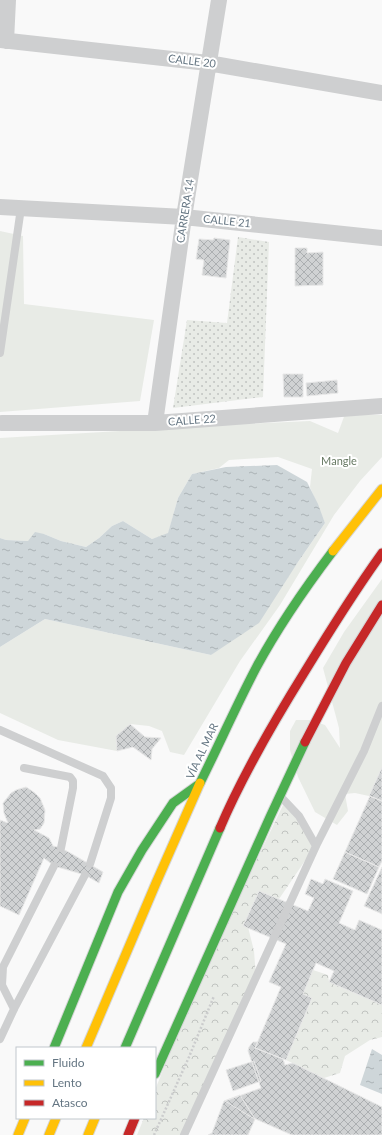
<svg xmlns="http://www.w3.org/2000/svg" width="382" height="1135" font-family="Lato,sans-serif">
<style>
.green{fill:#e8ebe6}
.forest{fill:url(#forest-crowns)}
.park{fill:url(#park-dots)}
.water{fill:url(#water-ripples)}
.building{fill:url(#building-cross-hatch);stroke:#e8e8e8}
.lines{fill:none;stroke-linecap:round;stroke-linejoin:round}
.fast-casing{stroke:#d5d6d7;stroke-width:11}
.slow-casing{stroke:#d5d6d7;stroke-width:11}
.jam-casing{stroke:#d5d6d7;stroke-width:11}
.path{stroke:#cbcccd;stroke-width:2.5;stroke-dasharray:2 2;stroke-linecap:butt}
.lane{stroke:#cecfd0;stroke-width:8}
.street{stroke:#cecfd0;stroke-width:16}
.fast{stroke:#4caf50;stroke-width:9}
.slow{stroke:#ffc107;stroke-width:9}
.jam{stroke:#c62828;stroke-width:9}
.labels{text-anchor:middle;stroke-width:4;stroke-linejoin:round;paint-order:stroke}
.street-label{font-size:11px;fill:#657683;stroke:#fff}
.park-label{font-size:11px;fill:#687a64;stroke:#fff}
</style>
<defs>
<pattern id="forest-crowns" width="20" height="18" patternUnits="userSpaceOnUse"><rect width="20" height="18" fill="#e8ebe6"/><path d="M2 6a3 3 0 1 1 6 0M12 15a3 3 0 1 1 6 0" fill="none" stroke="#c0c3c0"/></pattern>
<pattern id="park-dots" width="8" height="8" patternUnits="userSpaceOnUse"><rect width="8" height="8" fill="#e8ebe6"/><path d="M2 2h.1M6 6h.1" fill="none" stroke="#c0c3c0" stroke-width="1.8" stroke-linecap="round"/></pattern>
<pattern id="water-ripples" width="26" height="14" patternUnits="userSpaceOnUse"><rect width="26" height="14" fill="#ced6d9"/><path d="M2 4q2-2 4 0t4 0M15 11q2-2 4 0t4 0" fill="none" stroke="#abb2b5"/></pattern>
<pattern id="building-cross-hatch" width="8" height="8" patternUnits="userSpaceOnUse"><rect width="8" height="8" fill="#d0d2d3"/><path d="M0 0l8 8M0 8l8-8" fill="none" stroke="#acafb1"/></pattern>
</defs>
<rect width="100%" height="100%" fill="#f9f9f9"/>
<path class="green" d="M 0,231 L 23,236 L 24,304 L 154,320 L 140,401 L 0,412 Z
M 345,414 L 382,415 L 382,457 L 360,481 L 334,515 L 280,605 L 240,661 L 184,755 L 170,752 L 162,731 L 149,726 L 130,724 L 117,751 L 58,740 L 0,713 L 0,647 L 45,619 L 211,655 L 298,562 L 325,523 L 310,487 L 312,469 L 278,457 L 229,460 L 219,468 L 192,474 L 178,498 L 168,534 L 152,539 L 123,521 L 112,526 L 99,538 L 86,547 L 61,541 L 44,534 L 28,541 L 6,540 L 0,538 L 0,438 L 240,424 L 310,421 L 338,433 Z
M 382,579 L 382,767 L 369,796 L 355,793 L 345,794 L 348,811 L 337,825 L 315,812 L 298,777 L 290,750 L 290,731 L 296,720 L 310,720 L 325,725 L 340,748 L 339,728 L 323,668 L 344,632 Z"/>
<path class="forest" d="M 283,805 L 303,824 L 315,846 L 279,899 L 259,891 L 248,927 L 254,951 L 256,977 L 182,1135 L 137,1135 L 144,1118 L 155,1118 L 155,1090 L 198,983 Z
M 313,970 L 328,975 L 329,982 L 382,1005 L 382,1037 L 370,1040 L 345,1056 L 340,1073 L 324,1078 L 286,1060 L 312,998 L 302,995 Z"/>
<path class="park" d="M 238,237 L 269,242 L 263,397 L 173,408 L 187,320 L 227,323 Z"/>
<path class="water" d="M 277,465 L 307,482 L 318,504 L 325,523 L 298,562 L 259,623 L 211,655 L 45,619 L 0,647 L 0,538 L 6,540 L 28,541 L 35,532 L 44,534 L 61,541 L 86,547 L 99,538 L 112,526 L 123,521 L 152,539 L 168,533 L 178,498 L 192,474 L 226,467 Z
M 372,1049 L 382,1055 L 382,1094 L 360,1085 Z"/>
<path class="building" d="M 214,238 L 230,240 L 226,278 L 202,275 L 204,260 L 196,259 L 199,239 L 213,240 Z
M 295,248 L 307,248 L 307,253 L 323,252 L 323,285 L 295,286 Z
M 283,374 L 303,374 L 303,397 L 284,397 Z
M 337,380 L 338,393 L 307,396 L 306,383 Z
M 130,724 L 145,737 L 161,738 L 152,749 L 151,760 L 133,747 L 117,751 L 116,736 Z
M 382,767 L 382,801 L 369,796 Z
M 26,787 L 35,793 L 40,798 L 45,810 L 44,823 L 40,829 L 34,830 L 49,838 L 53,846 L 61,848 L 72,854 L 103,872 L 99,883 L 85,875 L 54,866 L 44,858 L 19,915 L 0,906 L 0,820 L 8,823 L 4,813 L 3,803 L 11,793 L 16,790 Z
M 370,796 L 382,801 L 382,861 L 379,867 L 345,852 Z
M 345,852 L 379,867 L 367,894 L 333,879 Z
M 382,867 L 382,914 L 364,906 Z
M 311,879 L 323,884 L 325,879 L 353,891 L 339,923 L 355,930 L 359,920 L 382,930 L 382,1005 L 329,982 L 334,971 L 316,963 L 303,994 L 312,998 L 286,1060 L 255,1048 L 281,987 L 269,982 L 286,944 L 243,926 L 259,891 L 308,911 L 314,898 L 305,894 Z
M 253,1042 L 258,1042 L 255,1048 L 283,1059 L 285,1065 L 293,1063 L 382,1107 L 382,1135 L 292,1135 L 251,1117 L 225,1101 L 261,1088 L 248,1051 L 249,1047 Z
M 254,1061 L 261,1081 L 233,1091 L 226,1070 Z
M 240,1095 L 255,1119 L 248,1135 L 208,1135 L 212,1133 L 224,1101 Z"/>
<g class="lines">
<g class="fast-casing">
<path id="fast" d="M 200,783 C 219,745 236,706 256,668 C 278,627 305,588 333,551
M 54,1048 L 118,892 L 142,850 L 173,803 L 198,785
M 125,1048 L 220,828
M 155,1074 L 270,817 L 305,742"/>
</g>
<g class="slow-casing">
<path id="slow" d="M 333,551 L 382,489
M 86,1048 L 156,883 L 200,783
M 18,1135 L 25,1118
M 49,1135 L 56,1118
M 88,1135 L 95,1118"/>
</g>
<g class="jam-casing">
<path id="jam" d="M 305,742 L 346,663 L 382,605
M 220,828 C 243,774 273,723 304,673 C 329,632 354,592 382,553
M 128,1135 L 135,1118"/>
</g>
<path class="path" d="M 154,1135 L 189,1057 L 214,996"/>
<path class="lane" d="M 0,353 L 21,208
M 0,730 L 103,776 L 111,788 L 111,798 L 90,864
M 24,768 L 70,777 L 73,781 L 73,788 L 61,848
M 281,797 L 299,816 L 316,846
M 14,1009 L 2,985 L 3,967 L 54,866
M 0,1039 L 14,1009 L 85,875
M 184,1135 L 316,846 L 364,751 L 382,706"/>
<path class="street" d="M 0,40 L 208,63 L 382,93
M 6,41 L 8,0
M 0,207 L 184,217 L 382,238
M 2,423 L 155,423 L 382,406
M 155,423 L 184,217 L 219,0"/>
<use href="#fast" class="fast"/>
<use href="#slow" class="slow"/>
<use href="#jam" class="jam"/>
</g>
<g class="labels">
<g class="street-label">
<text transform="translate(192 61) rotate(7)" y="4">CALLE 20</text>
<text transform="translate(185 211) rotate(-81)" y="4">CARRERA 14</text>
<text transform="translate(227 221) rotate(6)" y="4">CALLE 21</text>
<text transform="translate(192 420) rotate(-4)" y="4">CALLE 22</text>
<text transform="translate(202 751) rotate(-65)" y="4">VÍA AL MAR</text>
</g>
<g class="park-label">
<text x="339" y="465">Mangle</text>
</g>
</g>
<rect x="16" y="1047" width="140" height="72" fill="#ffffff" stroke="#c1c8cd"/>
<rect x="24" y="1060" width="20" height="6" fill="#4caf50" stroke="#c1c8cd"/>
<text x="52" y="1067" font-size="12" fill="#657683">Fluido</text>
<rect x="24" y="1080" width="20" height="6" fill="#ffc107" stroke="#c1c8cd"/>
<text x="52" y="1087" font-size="12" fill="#657683">Lento</text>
<rect x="24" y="1100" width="20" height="6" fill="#c62828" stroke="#c1c8cd"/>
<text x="52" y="1107" font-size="12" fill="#657683">Atasco</text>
</svg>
